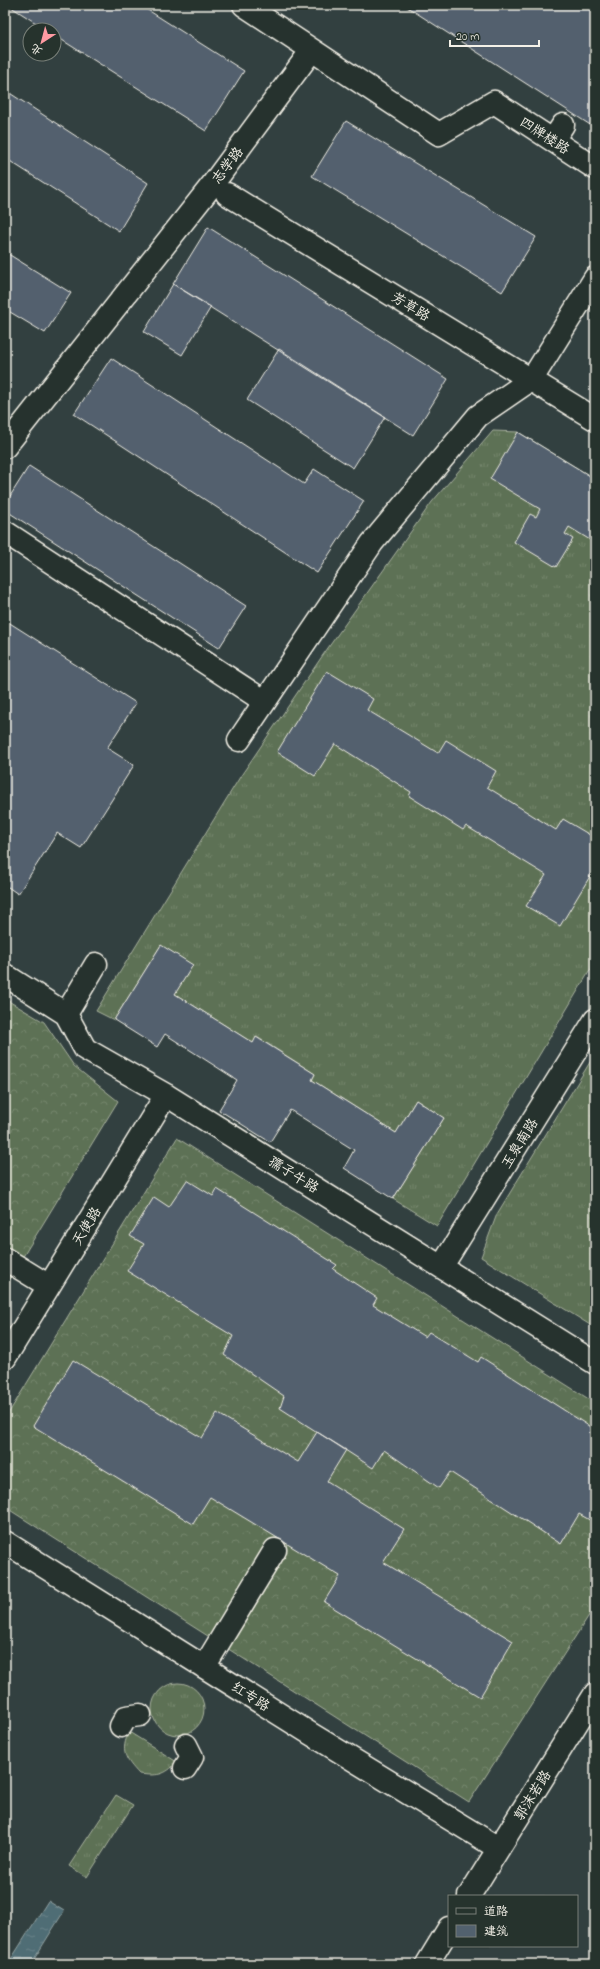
<svg xmlns="http://www.w3.org/2000/svg" width="600" height="1969" font-family="'Indie Flower','LXGW WenKai TC',sans-serif">
<style>
.built{fill:#334140;fill-rule:evenodd}
.grass{fill:url(#grass-tufts);stroke:#a8b19e}
.forest{fill:url(#forest-crowns);stroke:#a8b19e}
.water{fill:url(#water-ripples);stroke:#91a2a3}
.building{fill:#52616e;stroke:#f4f1e8}
.lines{fill:none;stroke-linecap:round;stroke-linejoin:round}
.minor-casing{stroke:#f4f1e8;stroke-width:25}
.minor{stroke:#26332d;stroke-width:22}
.labels{text-anchor:middle;stroke-width:3.5;stroke-linejoin:round;paint-order:stroke}
.street-label{font-size:14px;fill:#f4f1e8;stroke:#26332d}
</style>
<defs>
<pattern id="grass-tufts" width="24" height="20" patternUnits="userSpaceOnUse"><rect width="24" height="20" fill="#5d7154"/><path d="M3 7l-1-3M5 7V3M7 7l1-3M15 17l-1-3M17 17v-4M19 17l1-3" fill="none" stroke="#75866d"/></pattern>
<pattern id="forest-crowns" width="20" height="18" patternUnits="userSpaceOnUse"><rect width="20" height="18" fill="#5d7154"/><path d="M2 6a3 3 0 1 1 6 0M12 15a3 3 0 1 1 6 0" fill="none" stroke="#75866d"/></pattern>
<pattern id="water-ripples" width="26" height="14" patternUnits="userSpaceOnUse"><rect width="26" height="14" fill="#4f6d75"/><path d="M2 4q2-2 4 0t4 0M15 11q2-2 4 0t4 0" fill="none" stroke="#698289"/></pattern>
</defs>
<rect width="100%" height="100%" fill="#26332d"/>
<filter id="ink" filterUnits="userSpaceOnUse"><feTurbulence type="fractalNoise" baseFrequency=".025" numOctaves="2"/><feDisplacementMap in="SourceGraphic" scale="8" xChannelSelector="R" yChannelSelector="G"/><feConvolveMatrix kernelMatrix="1 2 1 2 8 2 1 2 1" color-interpolation-filters="sRGB"/></filter>
<g filter="url(#ink)">
<path class="built" d="M 5,5 L 595,5 L 595,1964 L 5,1964 ZM 30,30 L 54,30 L 54,54 L 30,54 ZM 449,1896 L 577,1896 L 577,1946 L 449,1946 Z"/>
<path class="grass" d="M 493,431 L 518,432 L 595,479 L 595,962 L 437,1226 L 393,1199 L 444,1118 L 416,1100 L 396,1133 L 312,1080 L 315,1074 L 257,1037 L 253,1043 L 175,994 L 161,945 L 114,1020 L 96,1011 L 240,777 L 323,655 L 432,502 Z
M 595,1054 L 595,1328 L 481,1257 L 497,1214 Z
M152 1709a26 26 0 1 1 52 0a26 26 0 1 1-52 0Z
M 129,1732 L 177,1762 C 165,1776 156,1776 139,1774 C 125,1759 120,1751 129,1732 Z
M 116,1795 L 133,1805 L 87,1877 L 69,1866 Z"/>
<path class="forest" d="M 5,999 L 44,1022 L 74,1066 L 118,1101 L 5,1286 Z
M 177,1138 L 595,1403 L 595,1606 L 469,1802 L 5,1507 L 5,1419 Z"/>
<path class="water" d="M 48,1901 L 64,1911 L 31,1964 L 8,1964 Z"/>
<path class="building" d="M 8,5 L 140,5 L 244,71 L 206,131 L 54,35 L 54,30 L 47,30 Z
M 404,5 L 595,5 L 595,128 Z
M 5,90 L 148,183 L 119,231 L 5,158 Z
M 346,121 L 536,237 L 502,292 L 312,176 Z
M 208,227 L 448,379 L 413,435 L 173,284 Z
M 5,252 L 71,293 L 45,333 L 5,309 Z
M 173,284 L 211,307 L 182,355 L 144,332 Z
M 279,349 L 385,417 L 353,468 L 247,400 Z
M 111,358 L 304,484 L 314,469 L 364,501 L 317,573 L 74,414 Z
M 518,432 L 595,479 L 595,543 L 569,527 L 565,534 L 573,539 L 556,567 L 514,542 L 530,514 L 536,517 L 540,509 L 490,479 Z
M 29,466 L 246,606 L 219,648 L 5,510 L 5,504 Z
M 5,620 L 136,703 L 107,748 L 134,765 L 81,848 L 57,833 L 18,894 L 5,885 Z
M 327,671 L 373,699 L 367,710 L 438,753 L 446,740 L 496,771 L 487,787 L 556,830 L 563,819 L 595,838 L 595,868 L 560,926 L 526,906 L 546,875 L 466,826 L 463,830 L 409,796 L 411,792 L 335,744 L 315,776 L 277,752 Z
M 161,945 L 193,965 L 175,994 L 253,1043 L 256,1037 L 315,1074 L 312,1080 L 396,1133 L 416,1100 L 444,1118 L 393,1199 L 344,1168 L 354,1150 L 290,1110 L 270,1142 L 219,1110 L 237,1080 L 165,1034 L 157,1047 L 114,1020 Z
M 187,1180 L 213,1196 L 217,1189 L 337,1265 L 333,1269 L 377,1298 L 373,1305 L 425,1337 L 429,1332 L 478,1362 L 481,1357 L 595,1430 L 595,1523 L 579,1514 L 561,1544 L 450,1472 L 439,1488 L 384,1450 L 373,1468 L 280,1408 L 284,1396 L 224,1355 L 233,1336 L 127,1271 L 144,1244 L 130,1236 L 154,1197 L 169,1207 Z
M 73,1360 L 202,1438 L 217,1413 L 298,1462 L 317,1432 L 346,1450 L 327,1481 L 404,1529 L 383,1562 L 513,1641 L 480,1697 L 324,1602 L 340,1576 L 210,1497 L 193,1524 L 33,1426 Z"/>
<g class="lines">
<g class="minor-casing">
<path id="minor" d="M 244,5 L 312,50
M 553,140 L 563,125
M 227,194 L 595,419
M 5,447 L 212,185 L 312,50 L 439,134 L 494,102 L 595,168
M 5,532 L 264,701
M 239,740 L 372,543 L 478,416 L 532,379 L 595,278
M 5,975 L 66,1014 L 85,1049 L 166,1095 L 595,1363
M 66,1014 L 96,964
M 5,1259 L 49,1286
M 442,1266 L 595,1020
M 5,1358 L 166,1095
M 5,1542 L 311,1734 L 498,1848
M 204,1667 L 275,1550
M 121,1726 L 126,1717 L 140,1715
M 185,1768 L 192,1757 L 186,1745
M 469,1896 L 595,1694
M 427,1964 L 449,1928"/>
</g>
<use href="#minor" class="minor"/>
</g>
</g>
<g class="labels">
<g class="street-label">
<text transform="translate(545 135) rotate(33)" y="5">四牌楼路</text>
<text transform="translate(227 165) rotate(-53)" y="5">志学路</text>
<text transform="translate(411 306) rotate(31)" y="5">芳草路</text>
<text transform="translate(519 1143) rotate(-58)" y="5">玉泉南路</text>
<text transform="translate(294 1174) rotate(32)" y="5">孺子牛路</text>
<text transform="translate(86 1226) rotate(-59)" y="5">天使路</text>
<text transform="translate(251 1696) rotate(32)" y="5">红专路</text>
<text transform="translate(532 1795) rotate(-58)" y="5">郭沫若路</text>
</g>
</g>
<rect width="600" height="1969" fill="none" stroke="#26332d" stroke-width="20"/>
<rect x="10" y="10" width="580" height="1949" fill="none" stroke="#f4f1e8" stroke-width="1.5" filter="url(#ink)"/>
<rect x="448" y="1895" width="130" height="52" fill="#26332d" stroke="#787f78"/>
<rect x="456" y="1908" width="20" height="6" fill="#26332d" stroke="#787f78"/>
<text x="484" y="1915" font-size="12" fill="#f4f1e8">道路</text>
<rect x="456" y="1925" width="20" height="12" fill="#52616e" stroke="#787f78"/>
<text x="484" y="1935" font-size="12" fill="#f4f1e8">建筑</text>
<g transform="translate(42 42) rotate(216)"><circle r="19" fill="#26332d" stroke="#787f78"/>
<path d="M0-3L7 15L0 10L-7 15Z" fill="#ff9aa2"/>
<text y="-6" font-size="11" font-weight="bold" text-anchor="middle" fill="#f4f1e8">北</text>
</g>
<path d="M450 40v6h89v-6" fill="none" stroke="#f4f1e8" stroke-width="2"/>
<text x="456" y="40" font-size="12" fill="#f4f1e8" stroke="#26332d" stroke-width="3" paint-order="stroke">20 m</text>
</svg>
